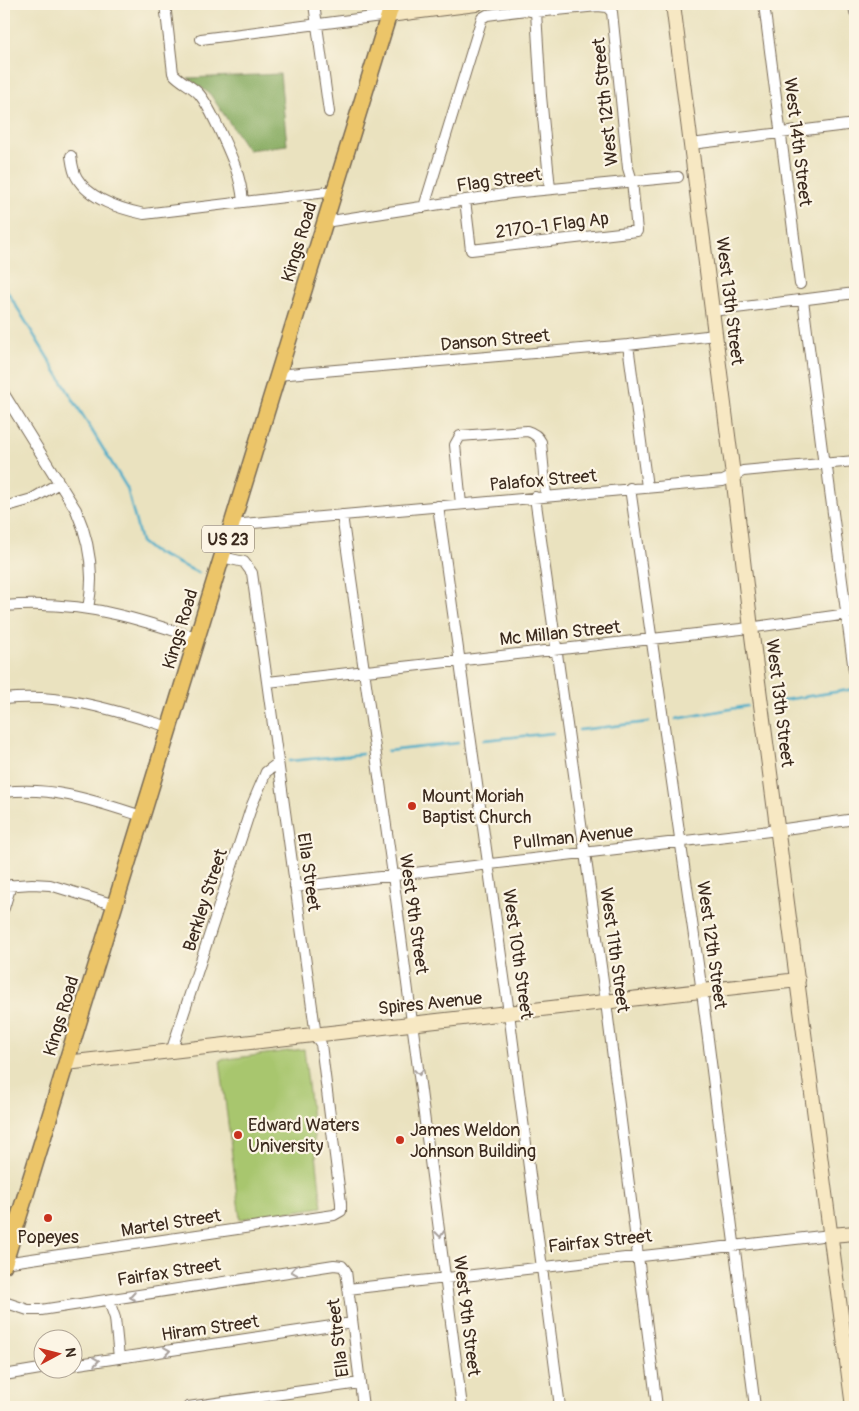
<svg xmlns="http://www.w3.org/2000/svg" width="859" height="1411" font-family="Pangolin,sans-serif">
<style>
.green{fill:#a8c66e;stroke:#727846}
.forest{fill:#86ab61;stroke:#606a40}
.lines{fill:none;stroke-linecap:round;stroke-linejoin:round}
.stream{stroke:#49acc8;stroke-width:2.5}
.street-casing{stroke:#786a56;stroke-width:12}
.secondary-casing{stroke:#786a56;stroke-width:16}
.primary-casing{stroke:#786a56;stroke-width:18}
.street{stroke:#fff;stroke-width:10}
.secondary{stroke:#f7e8c3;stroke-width:14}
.primary{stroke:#ecc569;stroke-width:15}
.oneway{stroke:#a79f9a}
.poi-dot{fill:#c8321e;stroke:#fcf5e5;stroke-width:2}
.labels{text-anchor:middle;stroke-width:4.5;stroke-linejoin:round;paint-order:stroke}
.shield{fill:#fcf5e5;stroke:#75675a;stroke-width:1}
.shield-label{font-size:16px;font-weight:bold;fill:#3b2a1e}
.street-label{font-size:18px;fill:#3b2a1e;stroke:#fcf5e5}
.poi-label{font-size:18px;fill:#3b2a1e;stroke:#fcf5e5;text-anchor:start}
</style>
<rect width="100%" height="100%" fill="#fcf5e5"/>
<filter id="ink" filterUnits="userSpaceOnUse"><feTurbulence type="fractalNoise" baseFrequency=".02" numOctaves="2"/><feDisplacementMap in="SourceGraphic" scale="10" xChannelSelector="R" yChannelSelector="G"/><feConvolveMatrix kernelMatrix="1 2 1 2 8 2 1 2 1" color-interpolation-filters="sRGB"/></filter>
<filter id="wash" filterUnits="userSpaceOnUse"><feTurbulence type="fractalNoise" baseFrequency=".0096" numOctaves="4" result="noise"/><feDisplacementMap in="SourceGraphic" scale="20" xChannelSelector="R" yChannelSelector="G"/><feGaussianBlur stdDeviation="1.12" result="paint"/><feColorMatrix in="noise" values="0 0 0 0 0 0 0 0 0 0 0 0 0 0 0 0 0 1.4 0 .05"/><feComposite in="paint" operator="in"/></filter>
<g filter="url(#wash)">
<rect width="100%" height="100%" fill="#eae2bf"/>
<path class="green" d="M 304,1049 L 322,1207 L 240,1219 L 220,1060 Z"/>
<path class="forest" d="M 280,74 L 287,145 L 248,150 L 210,94 L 188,78 Z"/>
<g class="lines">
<path class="stream" d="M 4,286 L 127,488 L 141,542 L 152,551 L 199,573
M 777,701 L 855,689
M 676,719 L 747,706
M 579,730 L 649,722
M 483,740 L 553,733
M 388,751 L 458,743
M 289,761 L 362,754"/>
</g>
</g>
<g filter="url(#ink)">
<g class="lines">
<g class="street-casing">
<path id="street" d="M 165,4 L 173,73 C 180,82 193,86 200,95 C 208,105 213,117 219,129 C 230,153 241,175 243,202
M 314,4 L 329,112
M 764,4 L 800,284
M 854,4 L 855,12
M 201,39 L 389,15
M 691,144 L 855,124
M 71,156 C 72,163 73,172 77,178 C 90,200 121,209 144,214 L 335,191
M 465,200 L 471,250 L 637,231 L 632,181 L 628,168 L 612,12 L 607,7 L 598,6 L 536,12 L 541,96 L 550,189
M 424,207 L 482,18 L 487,15 L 526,10 L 536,12
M 325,222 L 511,193 L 678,177
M 803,300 L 823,458 L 827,468 L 854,671
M 712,311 L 855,293
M 628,345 L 647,487
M 277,375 L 628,345 L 715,335
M 4,394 L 76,510 C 90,542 95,574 88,609
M 630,488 L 702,992 L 755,1407
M 535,497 L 606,1002 L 657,1407
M 461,504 L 455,445 L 460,436 L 527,431 C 534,433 538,436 541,442 L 546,496
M 438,506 L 509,1013 L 560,1407
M 4,507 L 32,499 L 59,483
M 342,515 L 392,868 L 462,1407
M 232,525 L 723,481 L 743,471 L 855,461
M 4,606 C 42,603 82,606 119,615 C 145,621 171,630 197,638
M 268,682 L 741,629 L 855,613
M 4,699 C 63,693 114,710 169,727
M 4,792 C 54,786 95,801 142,816
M 4,886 L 32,884 L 50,885 L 115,905
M 295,887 L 778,830 L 855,819
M 4,908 L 11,885
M 171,1052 L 252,805 L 266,772 L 278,763
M 4,1263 L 334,1215 L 341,1211 L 341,1203 L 321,1044 L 316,1036 L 252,573 L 244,562 L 222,557
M 348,1289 L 831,1235
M 109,1301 L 115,1318 L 119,1358
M 4,1302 L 28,1310 L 41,1310 L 334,1265 L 342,1266 L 346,1271 L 363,1407
M 72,1365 L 352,1323
M 4,1375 L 46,1368
M 188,1407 L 360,1383"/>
</g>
<g class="secondary-casing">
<path id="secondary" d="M 673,4 L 733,475 L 751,628 L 853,1407
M 389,15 L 476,4
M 66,1063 L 798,980
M 831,1235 L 855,1233"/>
</g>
<g class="primary-casing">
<path id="primary" d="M 4,1265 L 392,4"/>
</g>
<use href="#street" class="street"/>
<use href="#secondary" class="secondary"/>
<use href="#primary" class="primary"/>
</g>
<defs><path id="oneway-chevron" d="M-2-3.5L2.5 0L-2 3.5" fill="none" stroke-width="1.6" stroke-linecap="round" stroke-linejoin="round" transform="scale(1.25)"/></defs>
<g class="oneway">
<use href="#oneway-chevron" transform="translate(419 1072) rotate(83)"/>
<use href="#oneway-chevron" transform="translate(440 1234) rotate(83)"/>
<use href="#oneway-chevron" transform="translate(294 1271) rotate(171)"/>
<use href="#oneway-chevron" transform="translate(133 1297) rotate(171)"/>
<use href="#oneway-chevron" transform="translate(167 1351) rotate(-8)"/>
<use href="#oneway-chevron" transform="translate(96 1361) rotate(-8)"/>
</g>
</g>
<g class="poi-dot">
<circle cx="412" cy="806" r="5"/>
<circle cx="238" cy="1135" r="5"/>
<circle cx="400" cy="1140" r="5"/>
<circle cx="48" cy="1218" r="5"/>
</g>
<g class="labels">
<rect class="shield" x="202" y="525.5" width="52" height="27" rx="4"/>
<g class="shield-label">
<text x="228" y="545">US 23</text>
</g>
<g class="street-label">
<text transform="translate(605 102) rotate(-96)" y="6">West 12th Street</text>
<text transform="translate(798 142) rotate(83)" y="6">West 14th Street</text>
<text transform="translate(499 180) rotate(-8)" y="6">Flag Street</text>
<text transform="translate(552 225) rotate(-7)" y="6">2170-1 Flag Ap</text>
<text transform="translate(299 242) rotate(-73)" y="6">Kings Road</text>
<text transform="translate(730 301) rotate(83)" y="6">West 13th Street</text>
<text transform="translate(495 340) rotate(-5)" y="6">Danson Street</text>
<text transform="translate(543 480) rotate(-5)" y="6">Palafox Street</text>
<text transform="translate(180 629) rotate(-73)" y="6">Kings Road</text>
<text transform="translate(560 633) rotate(-6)" y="6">Mc Millan Street</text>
<text transform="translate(780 703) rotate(83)" y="6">West 13th Street</text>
<text transform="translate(573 837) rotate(-6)" y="6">Pullman Avenue</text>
<text transform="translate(309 872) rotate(82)" y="6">Ella Street</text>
<text transform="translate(205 900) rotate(-72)" y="6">Berkley Street</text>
<text transform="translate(414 914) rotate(82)" y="6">West 9th Street</text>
<text transform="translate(712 945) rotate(82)" y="6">West 12th Street</text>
<text transform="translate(615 950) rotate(82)" y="6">West 11th Street</text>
<text transform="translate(518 954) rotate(82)" y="6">West 10th Street</text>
<text transform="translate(430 1003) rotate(-6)" y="6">Spires Avenue</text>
<text transform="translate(61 1016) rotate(-73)" y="6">Kings Road</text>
<text transform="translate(171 1223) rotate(-9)" y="6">Martel Street</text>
<text transform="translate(600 1241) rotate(-6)" y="6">Fairfax Street</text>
<text transform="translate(169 1272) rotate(-9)" y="6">Fairfax Street</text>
<text transform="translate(467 1316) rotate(83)" y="6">West 9th Street</text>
<text transform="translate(210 1328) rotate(-8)" y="6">Hiram Street</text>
<text transform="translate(338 1338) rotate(-97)" y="6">Ella Street</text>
</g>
<g class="poi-label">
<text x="422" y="802">Mount Moriah<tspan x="422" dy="21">Baptist Church</tspan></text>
<text x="248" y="1131">Edward Waters<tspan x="248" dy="21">University</tspan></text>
<text x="410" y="1136">James Weldon<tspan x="410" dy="21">Johnson Building</tspan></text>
<text x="48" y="1243" text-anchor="middle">Popeyes</text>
</g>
</g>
<rect width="859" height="1411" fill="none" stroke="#fcf5e5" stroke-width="20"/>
<g transform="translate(58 1354) rotate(83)"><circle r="24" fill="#fcf5e5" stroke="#afa495"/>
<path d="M0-4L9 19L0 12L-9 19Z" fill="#c8321e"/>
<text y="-8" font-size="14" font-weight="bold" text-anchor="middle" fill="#3b2a1e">N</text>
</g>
</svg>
